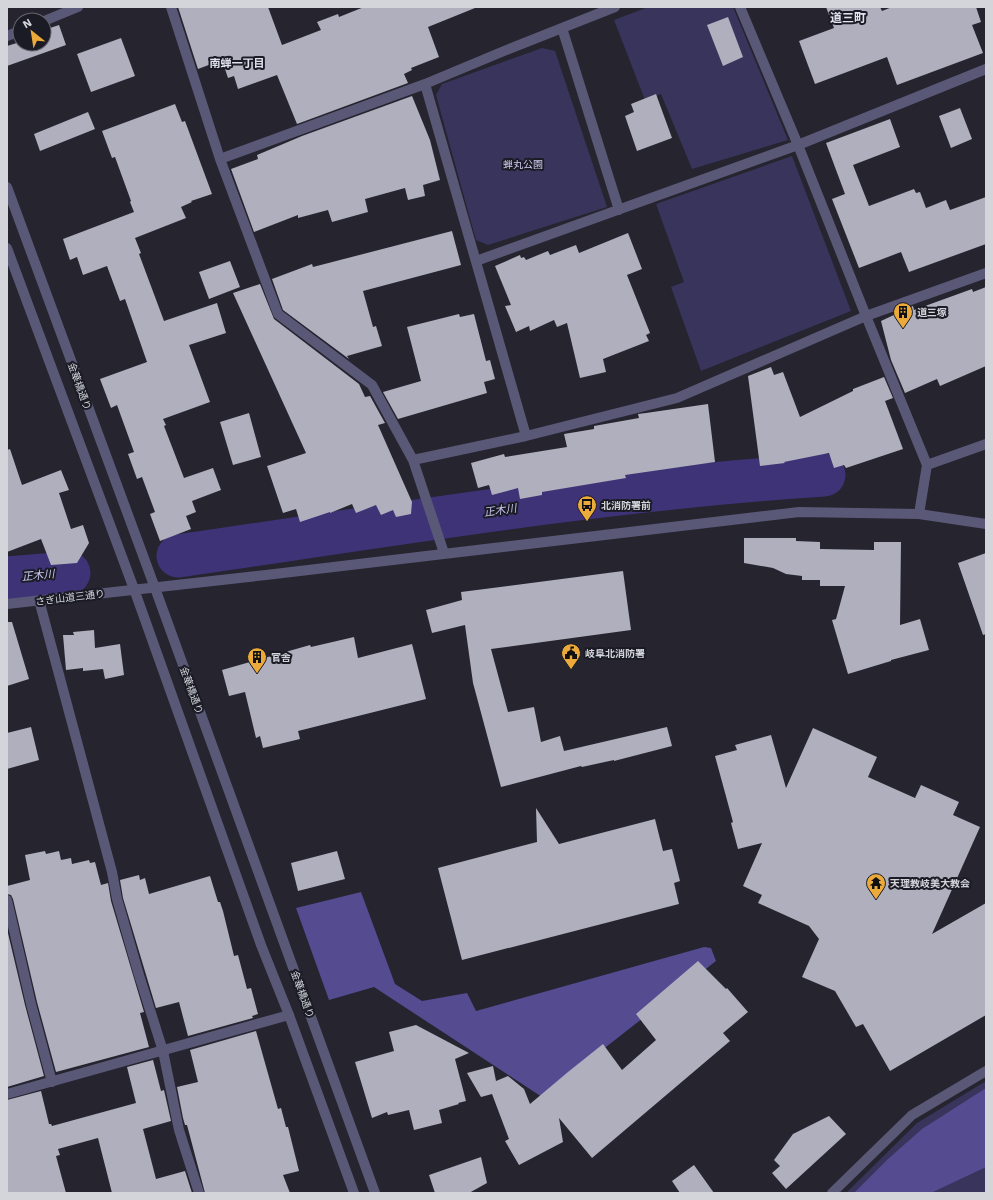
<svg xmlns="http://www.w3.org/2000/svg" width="993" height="1200" font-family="'Work Sans','Noto Sans JP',sans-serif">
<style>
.green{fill:#38345c}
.forest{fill:#544b91}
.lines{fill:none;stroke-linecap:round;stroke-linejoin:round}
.river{stroke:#3e3377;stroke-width:43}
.building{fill:#afafbd}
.minor{stroke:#5a5877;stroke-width:10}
.tertiary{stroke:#5a5877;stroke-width:10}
.labels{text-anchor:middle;stroke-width:4;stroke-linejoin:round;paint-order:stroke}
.park-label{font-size:10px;fill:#cccbf3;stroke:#1b1b25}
.poi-label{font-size:10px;font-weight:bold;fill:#d4d4db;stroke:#1b1b25;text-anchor:start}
.street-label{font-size:10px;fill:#d4d4db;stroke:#1b1b25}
.neighbourhood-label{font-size:11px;font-weight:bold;fill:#e2e2f0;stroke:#1b1b25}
.water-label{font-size:11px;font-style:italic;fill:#c9c7f0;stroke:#1b1b25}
.quarter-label{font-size:12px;font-weight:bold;fill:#e2e2f0;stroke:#1b1b25}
</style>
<rect width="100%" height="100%" fill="#25242f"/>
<path class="green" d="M 648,7 L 733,7 L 788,140 L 692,169 L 661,94 L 645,100 L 614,20 Z
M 542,48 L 555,51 L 607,207 L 488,245 L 476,240 L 436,95 L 442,84 Z
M 792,156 L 851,311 L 701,371 L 671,287 L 684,282 L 656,204 Z
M 986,1081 L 986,1193 L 846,1193 L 917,1123 Z"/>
<path class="forest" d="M 361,892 L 395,984 L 422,1001 L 467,993 L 476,1011 L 704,947 L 711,948 L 716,961 L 542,1097 L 374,987 L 329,1000 L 296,908 Z
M 986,1088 L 986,1167 L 931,1193 L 854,1193 L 888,1159 L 922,1129 Z"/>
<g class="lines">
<path class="river" d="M 178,556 C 393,525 607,489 824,475
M 7,578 L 69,573"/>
</g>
<path class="building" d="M 178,7 L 268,7 L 282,45 L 321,30 L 317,22 L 338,14 L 339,17 L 364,7 L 475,8 L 428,27 L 439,57 L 411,68 L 412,70 L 404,74 L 408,83 L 297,124 L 277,75 L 238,89 L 234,76 L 228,78 L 222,60 L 198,69 Z
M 826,7 L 880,7 L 882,11 L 892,7 L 976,7 L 981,22 L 972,25 L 983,53 L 897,85 L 887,57 L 815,84 L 799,41 L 834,28 Z
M 728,17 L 743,57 L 723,66 L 707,25 Z
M 59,25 L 66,45 L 7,66 L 7,46 L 20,42 L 20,44 L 44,44 L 44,30 Z
M 121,38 L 135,76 L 91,92 L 77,54 Z
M 656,94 L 672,138 L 637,151 L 625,116 L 634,112 L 631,104 Z
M 412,96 L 430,140 L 440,180 L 423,185 L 425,196 L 408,200 L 405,188 L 365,199 L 368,212 L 332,222 L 328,210 L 298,218 L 298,215 L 254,232 L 231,169 L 258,159 L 257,155 L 302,136 Z
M 175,104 L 182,122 L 185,121 L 212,194 L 191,201 L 192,202 L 181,207 L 186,218 L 135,238 L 141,253 L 139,254 L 164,321 L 217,303 L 226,333 L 189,345 L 210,402 L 163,419 L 166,425 L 164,426 L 184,478 L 213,468 L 221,490 L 192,501 L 196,512 L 186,516 L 191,529 L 160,541 L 150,514 L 155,512 L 142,477 L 137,479 L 128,454 L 134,452 L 117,405 L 111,408 L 100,379 L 147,362 L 125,299 L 120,301 L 107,266 L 83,275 L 77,257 L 70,260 L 63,239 L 134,212 L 130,202 L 131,201 L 115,157 L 112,158 L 102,131 Z
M 960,108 L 972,139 L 951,148 L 939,116 Z
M 88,112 L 95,129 L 40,151 L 34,134 Z
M 890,119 L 900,147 L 853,165 L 869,206 L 914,189 L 916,193 L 920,192 L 926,208 L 946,200 L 950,210 L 986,197 L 986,244 L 909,272 L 901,252 L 859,268 L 832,199 L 845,194 L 826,143 Z
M 452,231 L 461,265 L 363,291 L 373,327 L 376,326 L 382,346 L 347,356 L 349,359 L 283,310 L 272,279 L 312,264 L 313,267 Z
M 628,233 L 642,269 L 627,275 L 650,333 L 646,335 L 649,341 L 603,359 L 606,372 L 580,378 L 567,323 L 557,327 L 554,320 L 530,331 L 529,326 L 516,332 L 505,306 L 511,305 L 495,266 L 520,255 L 521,258 L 524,257 L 526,260 L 548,251 L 550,255 L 576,245 L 579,253 Z
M 230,261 L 240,287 L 209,299 L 199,272 Z
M 260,284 L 274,319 L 359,384 L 365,397 L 370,396 L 385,423 L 378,425 L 412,502 L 411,514 L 396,517 L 393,510 L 381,515 L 376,505 L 356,513 L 352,504 L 330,513 L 330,512 L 300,522 L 296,509 L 283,513 L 267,466 L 306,453 L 233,293 Z
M 986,287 L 986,366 L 940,386 L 937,379 L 905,393 L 891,360 L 881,321 L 913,306 L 914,310 L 972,289 L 973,292 Z
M 459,314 L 460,317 L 474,314 L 486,361 L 490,360 L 495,379 L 484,382 L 487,393 L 398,419 L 383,392 L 421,381 L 407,327 Z
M 771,367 L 774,375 L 783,372 L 800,417 L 853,391 L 853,389 L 884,377 L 893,398 L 885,401 L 903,449 L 846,468 L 844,465 L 834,468 L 829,453 L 784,462 L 785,463 L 760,466 L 748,376 Z
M 708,404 L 715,462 L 625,475 L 626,478 L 542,492 L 542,495 L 520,499 L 518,488 L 492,495 L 489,485 L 478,488 L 471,463 L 504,454 L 505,457 L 567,447 L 564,434 L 594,429 L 594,426 L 639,418 L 638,414 L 646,413 Z
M 249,413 L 261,457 L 233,465 L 220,422 Z
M 10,449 L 22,485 L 61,470 L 69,490 L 59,493 L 71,529 L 83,525 L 89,543 L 77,563 L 51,565 L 41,539 L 7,552 L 7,450 Z
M 744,538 L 796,538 L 796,541 L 820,542 L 820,549 L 874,550 L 874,542 L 901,542 L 900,625 L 920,619 L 929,650 L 891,660 L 891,661 L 848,674 L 832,620 L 836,619 L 845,586 L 820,586 L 820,580 L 802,580 L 802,576 L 786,574 L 773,568 L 744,563 Z
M 986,553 L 986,634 L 983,635 L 958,563 Z
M 623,571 L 631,630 L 491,649 L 508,712 L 534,707 L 541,742 L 560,736 L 564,751 L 667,727 L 672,746 L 614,761 L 614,760 L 582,767 L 581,766 L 501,787 L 473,683 L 465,625 L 432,633 L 426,610 L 462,600 L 461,592 Z
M 7,622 L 12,622 L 29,679 L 7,686 Z
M 94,630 L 95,648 L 120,644 L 124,675 L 105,679 L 103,669 L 83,671 L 83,668 L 66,670 L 63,635 L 74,635 L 73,632 Z
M 354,637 L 358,658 L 412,644 L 426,699 L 298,731 L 300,739 L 263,748 L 260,736 L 256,738 L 245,692 L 229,696 L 222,670 L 310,645 L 311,647 Z
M 31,727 L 39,760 L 7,769 L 7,733 Z
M 813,728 L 877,757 L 868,777 L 915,798 L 921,785 L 959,802 L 953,815 L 980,827 L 932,934 L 986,903 L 986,1015 L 890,1071 L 863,1024 L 856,1027 L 835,991 L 802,977 L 819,939 L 809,926 L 758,903 L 762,895 L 743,886 L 762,843 L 738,849 L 731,823 L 733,822 L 715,756 L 737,750 L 735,745 L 771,735 L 786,788 Z
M 536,808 L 559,844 L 655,819 L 663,851 L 672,849 L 680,881 L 674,883 L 679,904 L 462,960 L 438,868 L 537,842 Z
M 45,851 L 46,854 L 59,851 L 61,860 L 71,858 L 72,864 L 89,860 L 90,863 L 95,862 L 101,885 L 108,883 L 111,901 L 144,1012 L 140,1013 L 149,1047 L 56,1072 L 37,1002 L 13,899 L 11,895 L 7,894 L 7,886 L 30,880 L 25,855 Z
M 337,851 L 345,879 L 298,891 L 291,863 Z
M 139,875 L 140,880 L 145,878 L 149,894 L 210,876 L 218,902 L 220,902 L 223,911 L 234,956 L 238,955 L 247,989 L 251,988 L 258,1014 L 252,1016 L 253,1018 L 188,1036 L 179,1002 L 156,1008 L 123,898 L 120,880 Z
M 7,929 L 25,1005 L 44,1076 L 7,1087 Z
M 698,961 L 726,989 L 727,988 L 748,1012 L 723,1033 L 730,1041 L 592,1158 L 559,1118 L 563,1142 L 519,1165 L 505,1141 L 509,1139 L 492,1094 L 481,1097 L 467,1073 L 493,1066 L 496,1081 L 508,1076 L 524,1089 L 530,1104 L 568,1072 L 603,1044 L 622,1070 L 656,1040 L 636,1014 Z
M 416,1025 L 469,1053 L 455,1059 L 466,1101 L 458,1103 L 459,1104 L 439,1110 L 442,1123 L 414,1130 L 409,1110 L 388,1115 L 387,1112 L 372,1118 L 355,1062 L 394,1051 L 389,1032 Z
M 256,1031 L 278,1109 L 281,1108 L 286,1127 L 288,1127 L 299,1171 L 283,1175 L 290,1193 L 205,1193 L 187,1125 L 185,1125 L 183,1118 L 177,1087 L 198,1082 L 190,1050 Z
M 153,1060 L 161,1091 L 164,1090 L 171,1121 L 143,1129 L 156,1179 L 185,1171 L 192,1193 L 112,1193 L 98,1138 L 58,1149 L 60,1155 L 56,1156 L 66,1193 L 7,1193 L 7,1100 L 41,1091 L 49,1124 L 51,1124 L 52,1126 L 136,1103 L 127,1067 Z
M 829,1116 L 846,1134 L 786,1189 L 772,1173 L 780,1166 L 774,1160 L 793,1134 Z
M 481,1157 L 487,1183 L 469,1193 L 435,1193 L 429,1175 Z
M 694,1165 L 714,1193 L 680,1193 L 672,1181 Z"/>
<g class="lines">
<path class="minor" d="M 171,7 L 220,159 L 278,314 L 372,385 L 413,460 L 444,553
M 740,7 L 798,145 L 866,316 L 927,465 L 919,514
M 44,21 L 78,7
M 562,28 L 619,210
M 7,36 L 20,31
M 425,84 L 526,436
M 220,159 L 425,84 L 504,51 L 615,7
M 476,261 L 798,145 L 986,69
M 413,460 L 526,436 L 677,398 L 866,316 L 986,273
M 927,465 L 986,444
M 39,600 L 112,872 L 117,899 L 139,975 L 163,1051 L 179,1130 L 199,1193
M 7,900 L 31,1004 L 52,1082
M 7,1094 L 289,1015"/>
<path class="tertiary" d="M 7,187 L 155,588 L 375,1193
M 7,248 L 134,589 L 261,945 L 289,1015 L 354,1193
M 7,604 L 266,575 L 799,512 L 919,514 L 986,524
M 832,1193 L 912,1115 L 986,1071"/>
</g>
<defs>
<g id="building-pin" transform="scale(1)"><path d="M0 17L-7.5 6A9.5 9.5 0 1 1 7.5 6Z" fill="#ebaa39" stroke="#1b1b25"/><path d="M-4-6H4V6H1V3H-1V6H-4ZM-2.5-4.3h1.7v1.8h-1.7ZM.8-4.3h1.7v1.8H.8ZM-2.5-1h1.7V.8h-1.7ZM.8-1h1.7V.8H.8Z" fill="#111"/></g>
<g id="bus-pin" transform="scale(1)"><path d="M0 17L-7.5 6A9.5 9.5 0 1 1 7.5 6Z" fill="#ebaa39" stroke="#1b1b25"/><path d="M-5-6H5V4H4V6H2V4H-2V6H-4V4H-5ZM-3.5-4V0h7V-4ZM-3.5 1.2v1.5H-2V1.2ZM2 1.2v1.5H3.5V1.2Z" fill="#111"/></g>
<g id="civic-pin" transform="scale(1)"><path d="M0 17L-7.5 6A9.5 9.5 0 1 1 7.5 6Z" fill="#ebaa39" stroke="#1b1b25"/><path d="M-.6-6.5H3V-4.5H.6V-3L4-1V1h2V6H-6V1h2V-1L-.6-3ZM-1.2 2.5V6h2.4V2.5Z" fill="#111"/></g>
<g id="temple-pin" transform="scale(1)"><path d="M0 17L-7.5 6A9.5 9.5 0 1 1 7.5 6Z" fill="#ebaa39" stroke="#1b1b25"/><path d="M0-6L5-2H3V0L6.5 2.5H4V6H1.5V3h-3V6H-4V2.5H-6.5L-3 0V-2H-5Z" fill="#111"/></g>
</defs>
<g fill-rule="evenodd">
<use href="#building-pin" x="903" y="312"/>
<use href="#bus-pin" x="587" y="505"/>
<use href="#civic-pin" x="571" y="653"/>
<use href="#building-pin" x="257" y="657"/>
<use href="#temple-pin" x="876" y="883"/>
</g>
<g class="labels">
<g class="park-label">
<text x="523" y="168">蝉丸公園</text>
</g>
<g class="poi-label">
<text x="917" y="316">道三塚</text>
<text x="601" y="509">北消防署前</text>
<text x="585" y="657">岐阜北消防署</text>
<text x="271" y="661">官舎</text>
<text x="890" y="887">天理教岐美大教会</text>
</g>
<g class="street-label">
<text transform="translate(80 386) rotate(70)" y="4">金華橋通り</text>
<text transform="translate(70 597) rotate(-7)" y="4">さぎ山道三通り</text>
<text transform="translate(192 690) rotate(70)" y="4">金華橋通り</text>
<text transform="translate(303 994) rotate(70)" y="4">金華橋通り</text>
</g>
<g class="neighbourhood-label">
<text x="237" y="67">南蝉一丁目</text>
</g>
<g class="water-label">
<text transform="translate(500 510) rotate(-8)" y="4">正木川</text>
<text transform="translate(38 575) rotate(-5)" y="4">正木川</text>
</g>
<g class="quarter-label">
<text x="848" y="22">道三町</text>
</g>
</g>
<rect width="993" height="1200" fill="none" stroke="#d4d4db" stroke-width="16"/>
<g transform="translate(32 32) rotate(330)"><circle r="19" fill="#1b1b25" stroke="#65656e"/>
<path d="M0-3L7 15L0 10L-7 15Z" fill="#ebaa39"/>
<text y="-6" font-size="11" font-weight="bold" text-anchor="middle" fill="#d4d4db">N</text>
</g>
</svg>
